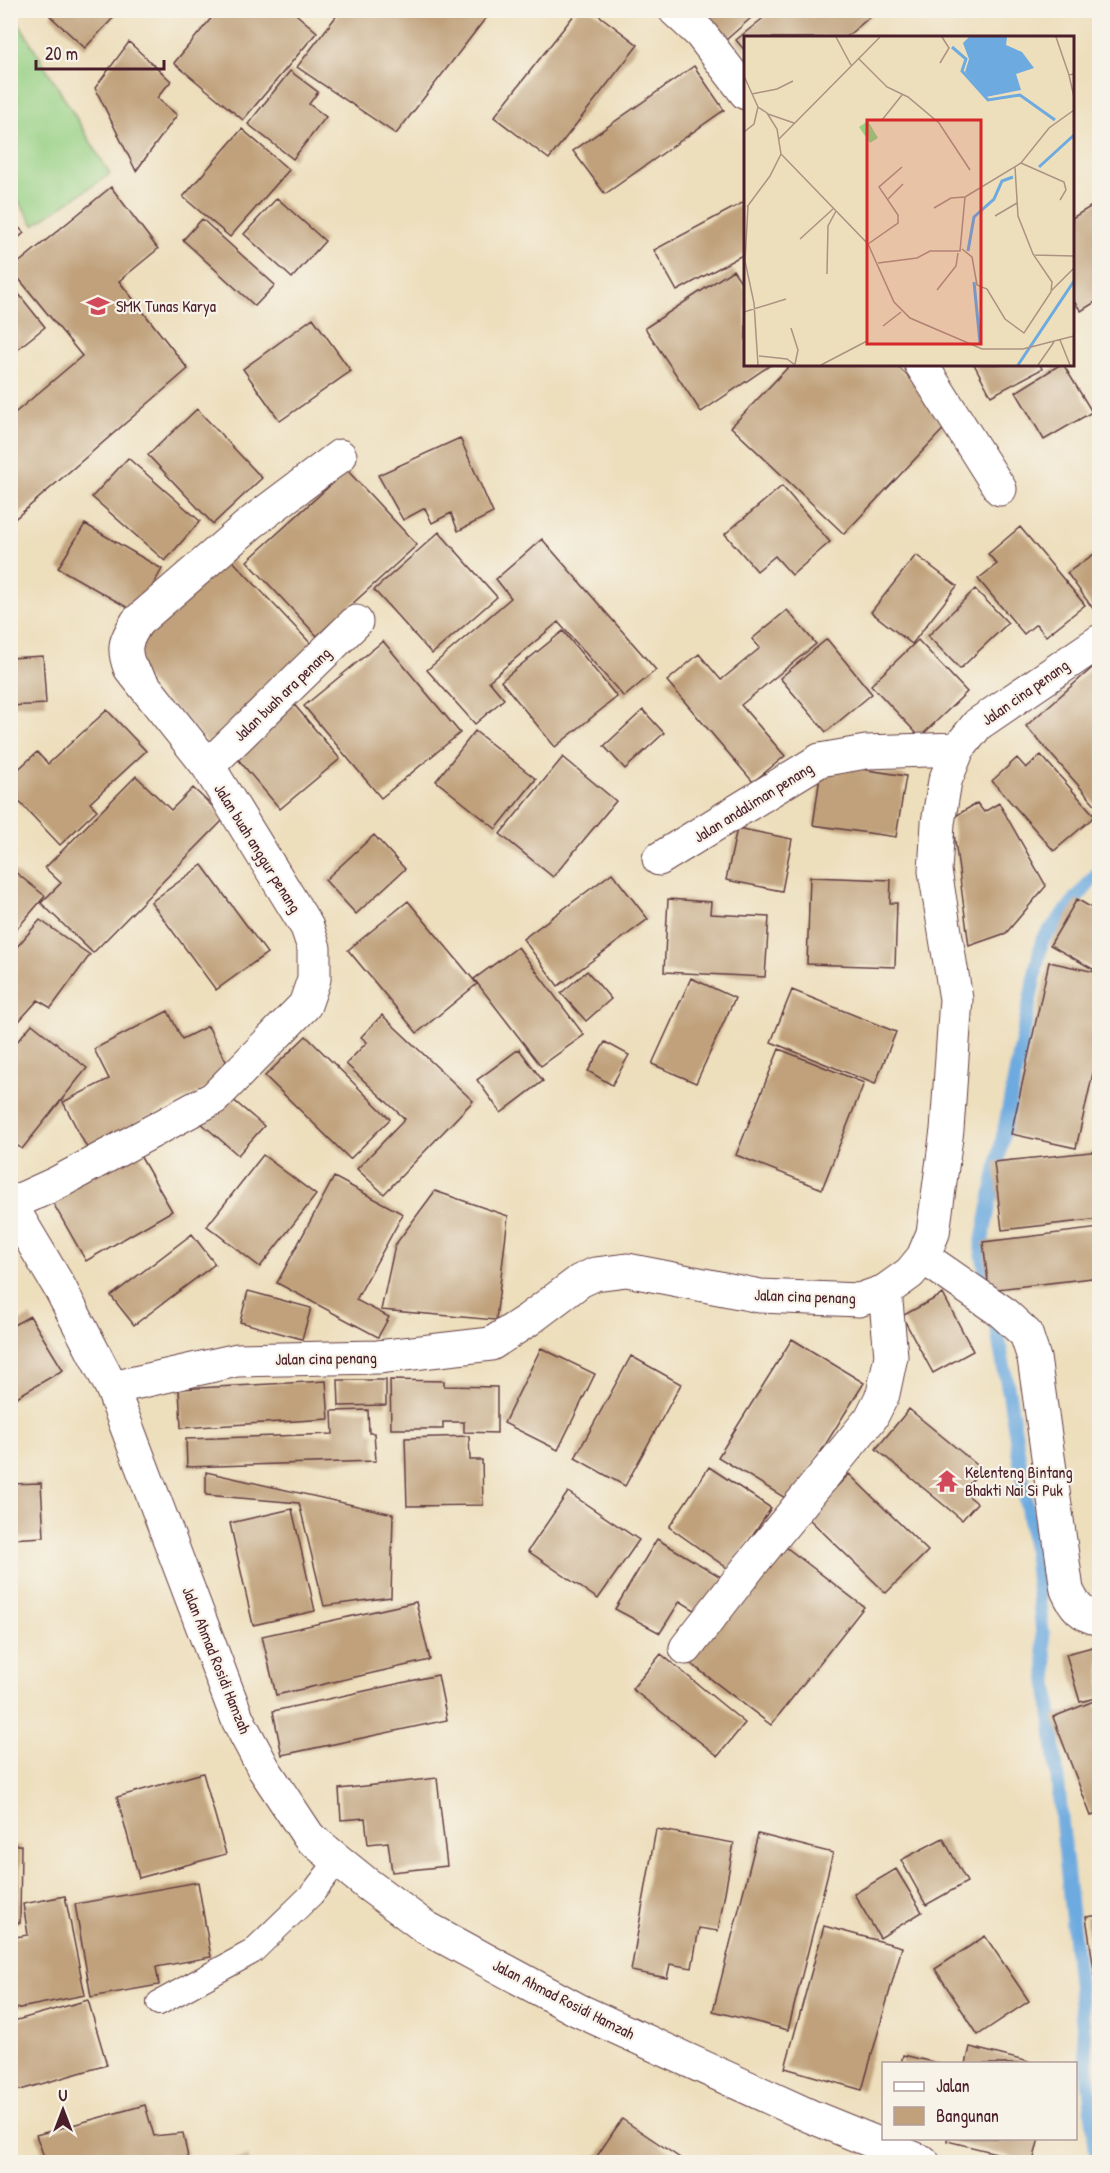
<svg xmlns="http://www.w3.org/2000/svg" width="1110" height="2173" font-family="'Patrick Hand',sans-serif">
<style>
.pitch{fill:#96d084;stroke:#707858;stroke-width:1.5}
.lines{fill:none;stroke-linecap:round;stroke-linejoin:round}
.stream{stroke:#6daadf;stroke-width:14}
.building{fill:#c0a17c}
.lane-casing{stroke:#623c41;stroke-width:26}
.street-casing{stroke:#623c41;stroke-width:35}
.primary-casing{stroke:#623c41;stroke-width:35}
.lane{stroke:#fff;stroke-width:24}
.street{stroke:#fff;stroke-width:33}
.primary{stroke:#fff;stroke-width:33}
.labels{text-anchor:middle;stroke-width:4.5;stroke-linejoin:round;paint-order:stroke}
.poi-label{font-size:16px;fill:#4a1f2b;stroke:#f7f3e8;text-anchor:start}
.street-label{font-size:16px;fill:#4a1f2b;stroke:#f7f3e8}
.inset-river{fill:none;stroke:#6daadf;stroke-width:3}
.inset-road{fill:none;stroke:#ac9282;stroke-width:1.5}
.view{fill:#d62828;fill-opacity:0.15;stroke:#d62828;stroke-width:3}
.inset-edge{fill:none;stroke:#4a1f2b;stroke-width:3}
</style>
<rect width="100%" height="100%" fill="#f7f3e8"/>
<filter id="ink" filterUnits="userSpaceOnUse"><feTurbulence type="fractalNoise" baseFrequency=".0167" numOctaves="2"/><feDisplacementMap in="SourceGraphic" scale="12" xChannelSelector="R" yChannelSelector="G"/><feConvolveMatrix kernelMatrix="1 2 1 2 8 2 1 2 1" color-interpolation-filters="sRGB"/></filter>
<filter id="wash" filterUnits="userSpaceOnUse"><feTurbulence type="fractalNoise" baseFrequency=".008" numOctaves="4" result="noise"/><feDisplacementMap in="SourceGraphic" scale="24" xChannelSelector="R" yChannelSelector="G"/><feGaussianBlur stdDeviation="1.35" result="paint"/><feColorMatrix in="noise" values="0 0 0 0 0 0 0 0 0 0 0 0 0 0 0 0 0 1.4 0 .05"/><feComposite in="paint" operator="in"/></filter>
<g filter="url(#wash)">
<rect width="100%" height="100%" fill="#eddebc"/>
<path class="pitch" d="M 16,18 L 110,174 L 34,225 L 11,189 L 10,21 Z"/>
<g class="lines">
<path class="stream" d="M 1097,2162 L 1034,1551 L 1009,1394 L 981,1247 L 1042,940 L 1100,870"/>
</g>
<g id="blocks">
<path class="building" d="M 56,10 L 110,10 L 115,16 L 85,48 L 50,16 Z
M 218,10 L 291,10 L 317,32 L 243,120 L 174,63 Z
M 341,10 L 407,10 L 412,14 L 414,10 L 492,10 L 396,134 L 297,67 Z
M 578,10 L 592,10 L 638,45 L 549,159 L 494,117 Z
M 701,10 L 760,10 L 726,40 Z
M 773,10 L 878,10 L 845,38 L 746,38 L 746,52 L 736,40 Z
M 129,42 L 171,81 L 157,98 L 177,115 L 136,171 L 95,88 Z
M 694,66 L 724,110 L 605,194 L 573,151 Z
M 290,71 L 318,92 L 309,104 L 326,117 L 293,159 L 248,124 Z
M 242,129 L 289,170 L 230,237 L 183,197 Z
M 111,187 L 158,249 L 119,281 L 188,369 L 10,523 L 10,417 L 82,356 L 11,269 Z
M 277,198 L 325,241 L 292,278 L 244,234 Z
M 746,201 L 746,253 L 677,291 L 654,250 Z
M 1100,201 L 1100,299 L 1081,311 L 1072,299 L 1072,218 Z
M 10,218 L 24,233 L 10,245 Z
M 202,219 L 275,285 L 255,306 L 183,240 Z
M 733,270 L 746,289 L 746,364 L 772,364 L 701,412 L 645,328 Z
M 10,283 L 45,327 L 10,355 Z
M 313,318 L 351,371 L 280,421 L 243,369 Z
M 791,364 L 895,364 L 953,419 L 844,534 L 731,427 Z
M 974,364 L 1040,364 L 1042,369 L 991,396 Z
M 1061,364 L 1063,364 L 1092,412 L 1044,440 L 1016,392 Z
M 197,409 L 262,478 L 213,524 L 148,455 Z
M 460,438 L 493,513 L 458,531 L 451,513 L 432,523 L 425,508 L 403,520 L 378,475 Z
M 128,458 L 200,521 L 165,561 L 92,497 Z
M 347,470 L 417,545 L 317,636 L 247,561 Z
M 782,486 L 830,542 L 792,575 L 775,556 L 757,571 L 725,534 Z
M 85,524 L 162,569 L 137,613 L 58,568 Z
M 1020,527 L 1085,605 L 1046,636 L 1036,624 L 1024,634 L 978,579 L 997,564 L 988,554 Z
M 439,532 L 497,597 L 432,654 L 374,590 Z
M 542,539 L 656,670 L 624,697 L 558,622 L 489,681 L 504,699 L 475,724 L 427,670 L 511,598 L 496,579 Z
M 1100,550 L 1100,606 L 1094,610 L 1067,573 Z
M 916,555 L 957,586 L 912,644 L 871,612 Z
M 230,558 L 313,646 L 208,743 L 125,656 Z
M 975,589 L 1008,623 L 960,669 L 928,636 Z
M 787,610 L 816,644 L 741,705 L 785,756 L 753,782 L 667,681 L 699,654 L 721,680 L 760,648 L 752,639 Z
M 563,631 L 617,697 L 555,747 L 501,681 Z
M 827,639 L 872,694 L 826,732 L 780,678 Z
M 918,640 L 967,692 L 920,737 L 871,685 Z
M 383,641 L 460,733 L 381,798 L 304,706 Z
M 43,656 L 46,704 L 10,706 L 10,658 Z
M 1100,661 L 1100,810 L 1026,726 Z
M 292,702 L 340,759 L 280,809 L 232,752 Z
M 107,710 L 146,751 L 90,803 L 97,810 L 60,845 L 10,792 L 10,777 L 37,752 L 48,764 Z
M 643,710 L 664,733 L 625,769 L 604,746 Z
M 475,731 L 536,779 L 496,829 L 436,781 Z
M 1041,755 L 1095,816 L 1054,851 L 992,781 L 1017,758 L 1026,768 Z
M 563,757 L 616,801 L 553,877 L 500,834 Z
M 822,763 L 906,776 L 896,837 L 813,825 Z
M 136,776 L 171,810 L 193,788 L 225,818 L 93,953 L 41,903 L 61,883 L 45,868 Z
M 977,803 L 984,812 L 999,803 L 1046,886 L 1006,933 L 969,946 L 952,818 Z
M 737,828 L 792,839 L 782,891 L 726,880 Z
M 374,835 L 405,869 L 356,914 L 325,880 Z
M 202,865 L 267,953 L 216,990 L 151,902 Z
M 10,868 L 45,896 L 10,937 Z
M 612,873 L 648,919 L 558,986 L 523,939 Z
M 810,877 L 891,880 L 890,903 L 897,903 L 895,967 L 807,964 Z
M 668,899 L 711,902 L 710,914 L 769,917 L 765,977 L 664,972 Z
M 1077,899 L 1100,913 L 1100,969 L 1098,972 L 1050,945 Z
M 408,901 L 477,984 L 417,1033 L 348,950 Z
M 40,920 L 90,955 L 51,1008 L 38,1000 L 10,1031 L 10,955 Z
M 518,947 L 584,1035 L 541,1066 L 474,979 Z
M 1049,962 L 1100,973 L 1100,1042 L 1076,1148 L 1011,1134 Z
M 587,971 L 611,999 L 586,1021 L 561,993 Z
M 691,978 L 735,998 L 696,1083 L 652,1064 Z
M 792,990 L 896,1032 L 875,1084 L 771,1042 Z
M 168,1011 L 182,1039 L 208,1026 L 233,1075 L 87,1148 L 63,1102 L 109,1079 L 94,1049 Z
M 382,1015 L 473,1101 L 384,1194 L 357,1169 L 405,1119 L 346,1064 L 367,1042 L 361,1037 Z
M 32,1024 L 87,1068 L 22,1149 L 10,1140 L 10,1050 Z
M 306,1036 L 390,1119 L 350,1159 L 265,1076 Z
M 605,1042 L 629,1055 L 612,1085 L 588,1071 Z
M 519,1049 L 543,1081 L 501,1113 L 477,1080 Z
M 779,1049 L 864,1083 L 822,1189 L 736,1155 Z
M 225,1093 L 264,1126 L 238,1155 L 200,1122 Z
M 135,1147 L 172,1211 L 86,1261 L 49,1196 Z
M 1100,1151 L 1100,1219 L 1002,1230 L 994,1162 Z
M 263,1155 L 316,1195 L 260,1267 L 207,1226 Z
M 334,1177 L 403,1214 L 356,1300 L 389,1317 L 378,1337 L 277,1283 Z
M 435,1191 L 508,1216 L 496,1320 L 381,1310 L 395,1245 Z
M 1100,1228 L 1100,1277 L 989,1290 L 983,1242 Z
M 192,1234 L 215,1264 L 134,1325 L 111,1296 Z
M 248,1291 L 311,1308 L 302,1339 L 240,1322 Z
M 943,1294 L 973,1351 L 933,1373 L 902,1316 Z
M 30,1316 L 63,1370 L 10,1401 L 10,1327 Z
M 792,1339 L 864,1383 L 790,1501 L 718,1457 Z
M 541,1348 L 595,1374 L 558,1450 L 504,1423 Z
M 631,1356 L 681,1384 L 625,1486 L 575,1458 Z
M 338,1380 L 386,1380 L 386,1405 L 339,1406 Z
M 390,1380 L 444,1381 L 444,1386 L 497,1387 L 497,1433 L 464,1432 L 464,1422 L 443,1422 L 443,1429 L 391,1429 Z
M 326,1381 L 329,1419 L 181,1428 L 179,1389 Z
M 909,1409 L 982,1469 L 963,1491 L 977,1503 L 962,1520 L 876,1449 Z
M 368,1410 L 369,1433 L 374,1433 L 376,1461 L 187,1467 L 186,1439 L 333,1434 L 332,1411 Z
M 469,1436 L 470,1460 L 482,1460 L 483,1505 L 407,1506 L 405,1438 Z
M 709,1467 L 771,1508 L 730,1570 L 669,1527 Z
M 206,1472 L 393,1514 L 391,1597 L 324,1606 L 299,1503 L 206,1495 Z
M 849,1474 L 928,1551 L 886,1593 L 807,1517 Z
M 41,1483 L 44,1537 L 10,1539 L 10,1484 Z
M 568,1492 L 639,1540 L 598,1599 L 528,1551 Z
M 292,1509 L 315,1611 L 253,1625 L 230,1523 Z
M 657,1539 L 726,1580 L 704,1616 L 680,1601 L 660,1633 L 615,1609 Z
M 778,1541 L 864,1607 L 771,1725 L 685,1659 Z
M 416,1602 L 430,1660 L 276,1695 L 262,1636 Z
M 1100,1645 L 1100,1697 L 1080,1702 L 1066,1654 Z
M 661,1654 L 745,1723 L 718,1756 L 632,1689 Z
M 438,1675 L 447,1720 L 282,1755 L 273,1711 Z
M 1094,1701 L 1100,1712 L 1100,1813 L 1091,1816 L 1053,1717 Z
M 203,1773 L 226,1854 L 139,1878 L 117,1797 Z
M 437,1778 L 447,1866 L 392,1872 L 388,1842 L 368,1844 L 365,1818 L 341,1820 L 339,1789 Z
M 656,1829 L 734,1843 L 718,1931 L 699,1928 L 692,1968 L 670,1964 L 667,1978 L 631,1971 Z
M 758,1834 L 833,1853 L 788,2030 L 713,2011 Z
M 943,1838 L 967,1882 L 926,1905 L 901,1860 Z
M 10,1845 L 21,1845 L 20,1923 L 10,1923 Z
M 896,1869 L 922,1912 L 880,1938 L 854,1894 Z
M 198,1882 L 211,1957 L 156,1967 L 159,1985 L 91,1997 L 75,1904 Z
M 65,1896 L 85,1995 L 10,2010 L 10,1938 L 28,1935 L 23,1904 Z
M 1100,1915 L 1100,1996 L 1098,1996 L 1086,1917 Z
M 824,1926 L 902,1947 L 862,2090 L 785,2068 Z
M 985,1936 L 1029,2001 L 978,2035 L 935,1969 Z
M 88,2000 L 107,2065 L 10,2093 L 10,2022 Z
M 970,2047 L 1033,2063 L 1033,2064 L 966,2064 Z
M 903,2055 L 938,2063 L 938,2064 L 901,2064 Z
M 145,2105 L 154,2136 L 183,2133 L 189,2162 L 46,2162 L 36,2135 Z
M 622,2119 L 686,2162 L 593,2162 Z
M 947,2138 L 1039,2138 L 1033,2162 L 947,2141 Z
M 248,2157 L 249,2162 L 219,2162 L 219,2161 Z"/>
</g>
</g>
<g filter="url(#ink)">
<use href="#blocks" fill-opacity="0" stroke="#623c41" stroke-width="1.5"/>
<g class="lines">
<g class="lane-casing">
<path id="lane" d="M 159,2003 L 252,1952 L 312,1894 L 338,1860"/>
</g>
<g class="street-casing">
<path id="street" d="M 675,10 L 700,33 L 746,93
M 921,364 L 1000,489
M 208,766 L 356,622
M 659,859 L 820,760 L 866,752 L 958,749
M 11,1204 L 57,1183 L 214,1098 L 305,1005 L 314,979 L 314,948 L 307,927 L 208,766 L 130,668 C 122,647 126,640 137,622 L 251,523 L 340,456
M 923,1257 L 1001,1311 L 1026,1334 L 1034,1358 L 1067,1590 C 1074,1606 1082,1616 1100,1619
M 112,1388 L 237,1360 L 378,1357 L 491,1344 L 528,1320 L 580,1281 L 595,1274 L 627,1270 L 760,1296 L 859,1300 L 885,1291 L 910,1273 L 923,1257 L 933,1233 L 947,1130 L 956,999 L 935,871 L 938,823 L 945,781 L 958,749 L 978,724 L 1100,641
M 686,1648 L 749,1567 L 871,1418 L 883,1394 L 891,1356 L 885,1291"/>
</g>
<g class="primary-casing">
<path id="primary" d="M 10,1204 L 60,1288 L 112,1388 L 238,1720 L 264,1769 L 309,1837 L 367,1884 L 425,1927 L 578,2010 L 810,2116 L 923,2162"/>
</g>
<use href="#lane" class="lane"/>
<use href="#street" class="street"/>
<use href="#primary" class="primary"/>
</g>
</g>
<defs>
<g id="school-bare" transform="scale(1.8)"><path d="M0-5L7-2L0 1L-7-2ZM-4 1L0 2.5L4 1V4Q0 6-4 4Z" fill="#d1495b" stroke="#f7f3e8" stroke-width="2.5" paint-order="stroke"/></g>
<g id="temple-bare" transform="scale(1.8)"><path d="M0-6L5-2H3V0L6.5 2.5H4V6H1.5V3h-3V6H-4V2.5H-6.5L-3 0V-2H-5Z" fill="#d1495b" stroke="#f7f3e8" stroke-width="2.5" paint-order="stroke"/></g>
</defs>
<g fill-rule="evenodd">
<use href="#school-bare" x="98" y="306"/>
<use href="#temple-bare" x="947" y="1481"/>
</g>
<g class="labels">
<g class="poi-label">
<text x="116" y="312">SMK Tunas Karya</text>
<text x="965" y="1478">Kelenteng Bintang<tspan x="965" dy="18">Bhakti Nai Si Puk</tspan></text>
</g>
<g class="street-label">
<text transform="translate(1025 692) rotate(-35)" y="6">Jalan cina penang</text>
<text transform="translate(282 694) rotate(-44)" y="6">Jalan buah ara penang</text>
<text transform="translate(753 802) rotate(-32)" y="6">Jalan andaliman penang</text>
<text transform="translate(258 848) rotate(58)" y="6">Jalan buah anggur penang</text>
<text transform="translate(805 1296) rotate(2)" y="6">Jalan cina penang</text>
<text transform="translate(326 1358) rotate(-1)" y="6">Jalan cina penang</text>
<text transform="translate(217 1660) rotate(68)" y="6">Jalan Ahmad Rosidi Hamzah</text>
<text transform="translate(564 1999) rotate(27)" y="6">Jalan Ahmad Rosidi Hamzah</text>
</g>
</g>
<g transform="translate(744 36)">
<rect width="330" height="330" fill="#eddebc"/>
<path d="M 124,85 L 134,102 L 126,107 L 115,91 Z" fill="#96d084"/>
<path d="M 225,1 L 263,1 L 262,9 L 278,16 L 290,32 L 272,38 L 277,54 L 242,61 L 221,36 L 225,23 L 219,7 Z" fill="#6daadf"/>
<path class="inset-river" d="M 208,11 L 222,23 L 218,35 L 244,64 L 276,59 L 311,84M 295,131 L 330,99M 224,215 L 230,181 L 250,163 L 258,145 L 269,141M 230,246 L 236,307M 274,329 L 330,245"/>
<path class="inset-road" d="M 92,1 L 107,29M 312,1 L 325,39 L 330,38M 114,22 L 143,51 L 164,61 L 195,87 L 226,134M 196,27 L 205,12 L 198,1M 325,39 L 330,61M 0,40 L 14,71 L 10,88 L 0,96M 8,58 L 33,53 L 49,45M 14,71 L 23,77 L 33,93 L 37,118 L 124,208 L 150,266 L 166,282 L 238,313 L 279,313 L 330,300M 24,78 L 50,87M 138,84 L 158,59M 35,103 L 136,1M 277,127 L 320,146 L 322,154 L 316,164M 144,163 L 159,148M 4,170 L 1,225 L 10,267 L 14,329M 3,171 L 26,140 L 37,118M 190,172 L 207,162 L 221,161M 251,180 L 273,167M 56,203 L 89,173M 124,208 L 154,187 L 154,179 L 135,151 L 158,131M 218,213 L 228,221 L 233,249 L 243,253 L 261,283 L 280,297 L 307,256 L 308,246 L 289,218 L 274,180 L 271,131M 289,219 L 330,220M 134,227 L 173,222 L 186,215 L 216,215 L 221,161 L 277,127 L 305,92 L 330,74M 83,238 L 84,190 L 92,175M 193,254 L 212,230 L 214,217M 307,255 L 330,232M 0,276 L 42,263M 139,290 L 157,276M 47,292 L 54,314 L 51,328M 316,304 L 326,329M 15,320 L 43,323 L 51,329M 77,329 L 123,305M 294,329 L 310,306"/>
<path class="view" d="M 123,84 L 237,84 L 237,308 L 123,308 Z"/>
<rect width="330" height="330" class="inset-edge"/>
</g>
<rect width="1110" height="2173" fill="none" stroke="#f7f3e8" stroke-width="36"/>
<rect x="882" y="2062" width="195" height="78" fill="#f7f3e8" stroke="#b29e9c" stroke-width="1.5"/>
<rect x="894" y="2082" width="30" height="9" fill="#ffffff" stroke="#b29e9c" stroke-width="1.5"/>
<text x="936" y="2092" font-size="18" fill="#4a1f2b">Jalan</text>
<rect x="894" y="2107" width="30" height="18" fill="#c0a17c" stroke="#b29e9c" stroke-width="1.5"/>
<text x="936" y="2122" font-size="18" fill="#4a1f2b">Bangunan</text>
<g transform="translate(63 2110)" stroke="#f7f3e8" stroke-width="4.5" paint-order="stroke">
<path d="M0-4.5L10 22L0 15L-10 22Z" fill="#4a1f2b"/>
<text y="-9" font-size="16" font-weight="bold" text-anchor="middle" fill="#4a1f2b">U</text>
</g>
<path d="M36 60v9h128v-9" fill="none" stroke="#4a1f2b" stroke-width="3"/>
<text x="45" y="60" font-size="18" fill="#4a1f2b" stroke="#f7f3e8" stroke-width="4.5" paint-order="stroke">20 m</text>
</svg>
